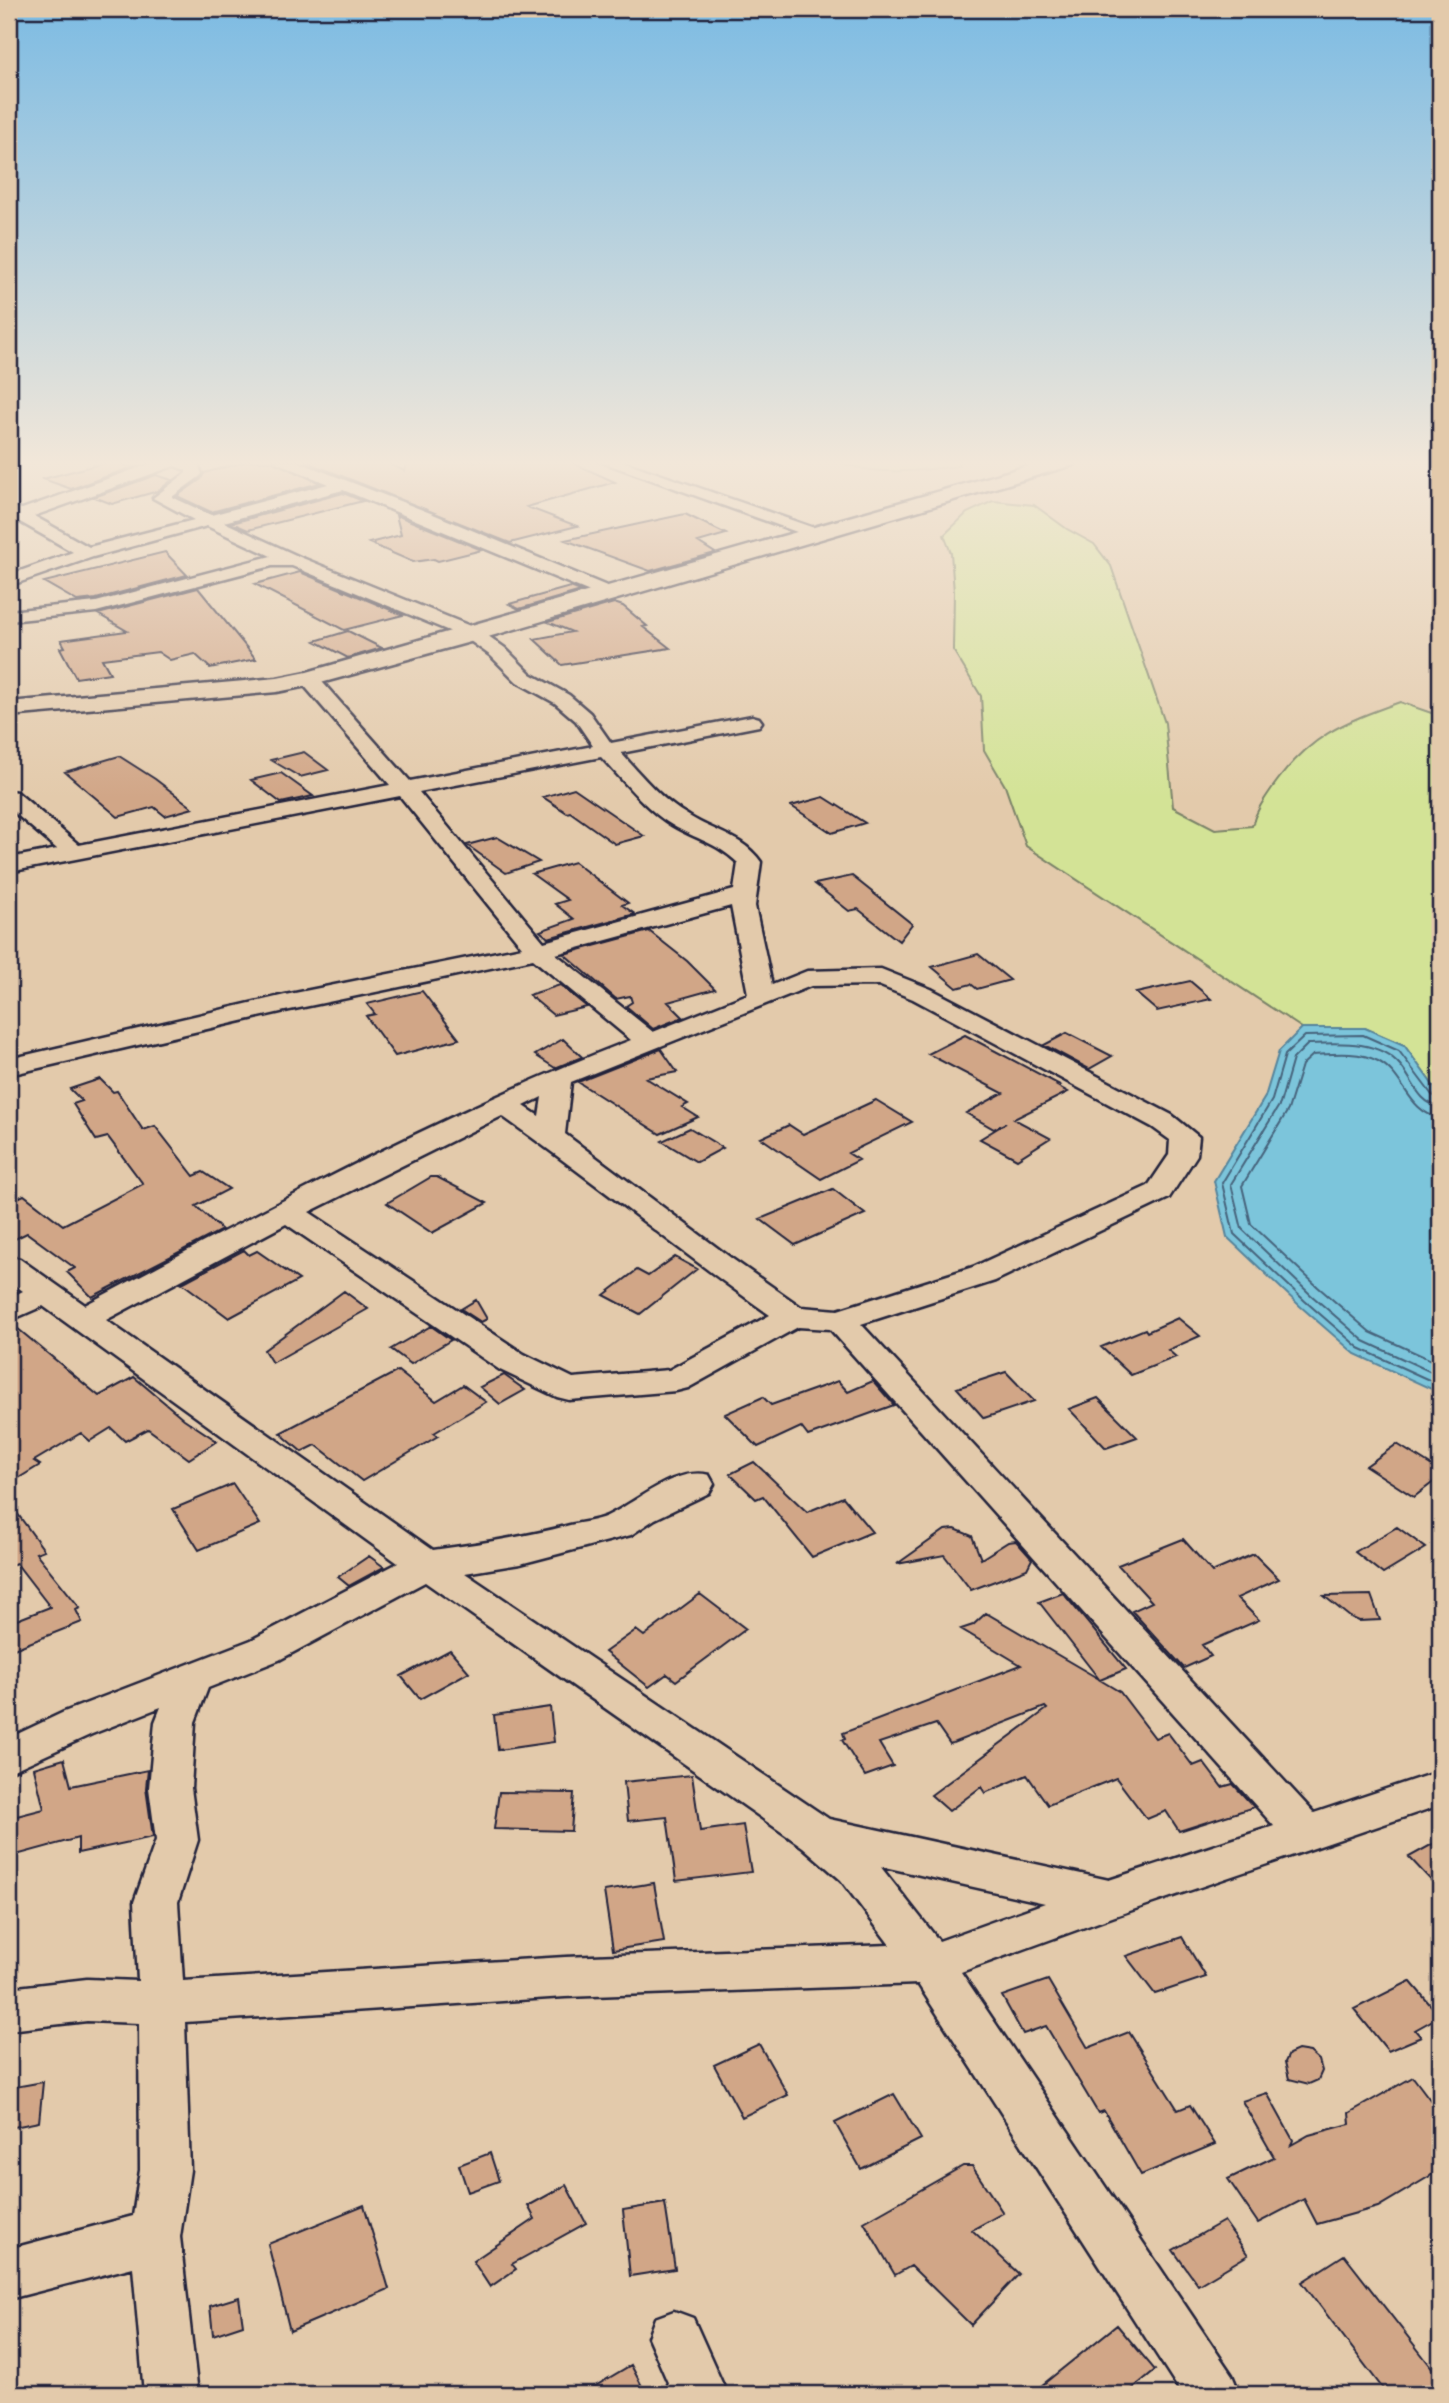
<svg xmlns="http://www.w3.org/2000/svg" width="1449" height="2403" font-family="'Architects Daughter',sans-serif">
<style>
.green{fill:#d3e396;stroke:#7a8268;stroke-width:2}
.water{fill:#7bc5db;stroke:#57849b;stroke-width:2}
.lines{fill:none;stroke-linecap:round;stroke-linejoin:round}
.shore{stroke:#46637b;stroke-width:2}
.building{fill:#d1a687;stroke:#22223b;stroke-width:2}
.minor-casing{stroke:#22223b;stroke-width:5}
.tertiary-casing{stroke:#22223b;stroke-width:5}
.minor{fill:#e3caab;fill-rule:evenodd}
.tertiary{fill:#e3caab;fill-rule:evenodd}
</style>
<rect width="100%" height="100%" fill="#e3caab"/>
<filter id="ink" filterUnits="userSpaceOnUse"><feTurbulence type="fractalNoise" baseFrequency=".0143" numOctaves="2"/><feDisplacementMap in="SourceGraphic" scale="14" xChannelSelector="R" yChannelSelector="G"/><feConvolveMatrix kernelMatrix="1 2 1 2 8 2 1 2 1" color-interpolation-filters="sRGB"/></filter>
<g filter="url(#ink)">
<path class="green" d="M 836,461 L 959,461 L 958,466 C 916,471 876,477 836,461 Z
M 993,501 L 1034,505 L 1067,529 L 1094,544 L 1111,566 L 1165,723 L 1173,807 L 1215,829 L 1252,826 C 1256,811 1263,801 1272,788 C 1309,736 1341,723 1400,702 L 1440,716 L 1440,1095 L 1404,1045 L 1365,1028 L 1302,1028 L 1026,846 L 1005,786 L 984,750 L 981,696 L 953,650 L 954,592 L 951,553 L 944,535 L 967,513 Z"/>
<path class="water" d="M 1302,1028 L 1365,1028 L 1404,1045 L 1440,1095 L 1440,1393 L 1355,1354 L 1300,1306 L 1227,1237 L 1214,1181 L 1265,1097 L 1279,1051 Z"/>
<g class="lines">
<path class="shore" d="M 1440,1098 L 1432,1095 L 1399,1051 L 1363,1035 L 1305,1036 L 1285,1055 L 1272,1100 L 1222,1183 L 1234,1234 L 1305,1301 L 1359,1348 L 1440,1385
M 1440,1107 C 1417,1102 1414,1081 1400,1065 C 1378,1039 1338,1043 1308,1044 L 1293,1059 L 1280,1104 L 1231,1184 L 1242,1229 L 1311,1295 L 1364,1341 L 1440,1376
M 1440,1118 C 1407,1112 1405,1075 1378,1061 C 1358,1051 1334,1054 1313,1055 L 1302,1065 L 1288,1110 L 1242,1186 L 1251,1224 L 1318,1287 L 1370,1332 L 1440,1364"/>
</g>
<path class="building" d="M 111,461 L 133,467 L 71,489 L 43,479 Z
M 247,461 L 272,461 L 320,483 L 211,512 L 177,496 L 201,479 L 204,473 Z
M 304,461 L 383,461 L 405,471 L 407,461 L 569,461 L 615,482 L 527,507 L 577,526 L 510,543 Z
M 156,475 L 172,480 L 158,491 L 112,504 L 94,497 Z
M 343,493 L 363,501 L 248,530 L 232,523 Z
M 685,514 L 726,534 L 698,542 L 715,553 L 650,571 L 565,540 Z
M 396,515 L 482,550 L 438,561 L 434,559 L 413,562 L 369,543 L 401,535 Z
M 165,552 L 187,575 L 96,599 L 77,601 L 44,582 Z
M 300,572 L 403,615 L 344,630 L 255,584 Z
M 570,587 L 581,591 L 519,609 L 509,604 Z
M 198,588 L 256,659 L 210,668 L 195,654 L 170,660 L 158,652 L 102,659 L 110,673 L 76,678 L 60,648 L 65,647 L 61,640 L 127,631 L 98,614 Z
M 614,603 L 623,606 L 647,626 L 643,627 L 670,648 L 562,665 L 534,639 L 572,632 L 548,622 Z
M 348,631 L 382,648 L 348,658 L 315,641 Z
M 304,752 L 328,770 L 300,777 L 271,760 Z
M 119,756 L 155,779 L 193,808 L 165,816 L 154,807 L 118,817 L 65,772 Z
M 281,773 L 313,796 L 281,803 L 251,780 Z
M 574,788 L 644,836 L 615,844 L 570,812 L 567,813 L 543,797 Z
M 824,797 L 865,823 L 832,833 L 791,806 Z
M 497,837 L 539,862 L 506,873 L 467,845 Z
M 574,862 L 628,903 L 622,905 L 635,914 L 548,938 L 540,931 L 574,919 L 555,904 L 568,900 L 532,874 Z
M 852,876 L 912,924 L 899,941 L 858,909 L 849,911 L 815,884 Z
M 649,931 L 687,961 L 715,989 L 668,1002 L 683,1017 L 653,1029 L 626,1006 L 632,1002 L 630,996 L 616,999 L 564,954 Z
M 978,954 L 1010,980 L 977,989 L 971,984 L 957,988 L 932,967 Z
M 1190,981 L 1211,999 L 1157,1011 L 1136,993 Z
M 560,985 L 587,1007 L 553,1015 L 529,995 Z
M 422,991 L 459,1039 L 395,1056 L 366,1016 L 375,1014 L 367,1004 Z
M 1067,1033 L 1112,1056 L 1089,1069 L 1044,1045 Z
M 965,1035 L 1060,1085 L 1057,1086 L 1068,1092 L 1014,1119 L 1050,1138 L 1017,1159 L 980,1139 L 1006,1123 L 994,1129 L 966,1113 L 1003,1093 L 928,1054 Z
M 563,1039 L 582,1057 L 555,1068 L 535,1055 Z
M 661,1049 L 677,1072 L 646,1078 L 688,1104 L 682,1107 L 698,1117 L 660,1134 L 578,1082 Z
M 100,1079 L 113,1092 L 117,1091 L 143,1130 L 155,1126 L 194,1176 L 203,1172 L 229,1189 L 196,1206 L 222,1230 L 92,1297 L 67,1272 L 75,1268 L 27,1233 L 9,1242 L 9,1202 L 24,1195 L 63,1225 L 143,1184 L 108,1137 L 96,1140 L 73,1104 L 82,1101 L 70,1089 Z
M 876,1100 L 912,1122 L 848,1153 L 859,1160 L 821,1179 L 761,1138 L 789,1125 L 803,1134 Z
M 690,1128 L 723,1148 L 697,1162 L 662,1141 Z
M 431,1177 L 437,1177 L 487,1203 L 432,1233 L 387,1203 Z
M 833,1189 L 865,1214 L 795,1245 L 760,1219 Z
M 244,1250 L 249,1255 L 257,1251 L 299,1280 L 229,1318 L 182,1283 Z
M 675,1257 L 697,1269 L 640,1314 L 604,1295 L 637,1270 L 648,1276 Z
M 344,1291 L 368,1309 L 272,1363 L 264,1350 Z
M 476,1300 L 487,1319 L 481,1322 L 461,1309 Z
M 1178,1318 L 1200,1336 L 1168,1350 L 1176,1357 L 1131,1375 L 1101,1347 L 1145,1329 L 1147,1332 Z
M 11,1323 L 99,1396 L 134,1377 L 184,1419 L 217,1441 L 189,1459 L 148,1429 L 125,1441 L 111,1428 L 90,1441 L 81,1433 L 34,1461 L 40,1465 L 9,1484 L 9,1324 Z
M 431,1326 L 451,1340 L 411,1364 L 391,1349 Z
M 398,1371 L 436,1401 L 463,1385 L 486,1402 L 434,1433 L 438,1436 L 362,1481 L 316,1445 L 302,1452 L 280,1433 Z
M 1006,1372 L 1034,1401 L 984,1418 L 957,1388 Z
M 504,1375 L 525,1390 L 500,1404 L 480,1387 Z
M 838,1381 L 848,1392 L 873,1381 L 894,1405 L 808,1436 L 801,1427 L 758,1447 L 725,1414 L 763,1397 L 771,1405 Z
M 1098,1398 L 1137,1437 L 1106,1448 L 1069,1409 Z
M 1397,1444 L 1440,1471 L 1440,1477 L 1414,1497 L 1366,1466 Z
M 754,1462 L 807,1512 L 843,1497 L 872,1532 L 812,1557 L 763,1496 L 756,1499 L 730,1474 Z
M 233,1484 L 260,1524 L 199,1550 L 173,1509 Z
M 9,1502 L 44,1550 L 36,1553 L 80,1608 L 76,1610 L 82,1622 L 9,1651 L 9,1623 L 50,1607 L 16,1563 L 9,1566 Z
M 1397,1527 L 1426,1548 L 1383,1574 L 1355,1552 Z
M 955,1529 L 972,1536 L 981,1559 L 1008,1542 L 1016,1541 L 1032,1559 L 1027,1569 L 971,1590 L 944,1555 L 897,1564 L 945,1530 Z
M 1183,1539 L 1212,1572 L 1254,1554 L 1279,1579 L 1237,1598 L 1259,1620 L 1202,1645 L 1211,1656 L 1184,1668 L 1132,1611 L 1152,1602 L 1118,1565 Z
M 369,1556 L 384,1567 L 349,1586 L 338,1577 Z
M 1063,1593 L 1126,1669 L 1100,1680 L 1120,1692 L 1155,1738 L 1168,1733 L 1193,1766 L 1203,1762 L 1222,1787 L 1233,1784 L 1254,1807 L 1179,1831 L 1166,1811 L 1147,1819 L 1116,1778 L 1048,1805 L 1027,1775 L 985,1793 L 981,1787 L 949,1811 L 931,1795 L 1047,1709 L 1045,1707 L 950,1744 L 936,1724 L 879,1743 L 893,1766 L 865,1776 L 842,1740 L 845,1739 L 843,1733 L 1021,1665 L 961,1629 L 973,1625 L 986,1613 L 1099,1679 L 1039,1602 Z
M 700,1594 L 746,1629 L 676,1681 L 667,1674 L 649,1687 L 605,1652 L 636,1630 L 644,1636 Z
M 1371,1595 L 1380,1620 L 1359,1621 L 1350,1617 L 1324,1596 Z
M 450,1650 L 469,1672 L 420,1699 L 401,1676 Z
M 550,1707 L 554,1742 L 498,1750 L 494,1715 Z
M 64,1759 L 71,1786 L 148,1770 L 146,1788 L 153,1837 L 78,1853 L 78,1838 L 9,1857 L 9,1818 L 44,1809 L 34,1768 Z
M 692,1775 L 700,1831 L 743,1825 L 751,1872 L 676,1881 L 667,1817 L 628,1821 L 624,1782 Z
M 499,1792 L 574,1793 L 571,1831 L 494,1829 Z
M 1440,1840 L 1440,1890 L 1409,1857 Z
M 654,1883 L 664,1942 L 613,1950 L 604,1891 Z
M 1182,1937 L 1206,1977 L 1155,1994 L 1126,1956 Z
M 1048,1980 L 1088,2048 L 1129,2032 L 1178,2110 L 1190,2105 L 1215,2144 L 1141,2175 L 1104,2111 L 1098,2113 L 1046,2026 L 1023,2034 L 1002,1996 Z
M 1410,1981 L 1440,2016 L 1415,2030 L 1421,2037 L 1388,2051 L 1354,2009 Z
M 759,2044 L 788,2095 L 742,2117 L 714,2065 Z
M 1298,2050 L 1310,2052 L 1319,2060 L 1322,2071 L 1318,2080 L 1309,2084 L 1289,2079 L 1285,2062 L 1289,2054 Z
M 1413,2077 L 1440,2113 L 1440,2170 L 1378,2207 L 1317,2224 L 1304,2199 L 1258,2223 L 1228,2179 L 1274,2157 L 1242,2101 L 1267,2093 L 1293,2140 L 1291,2145 L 1309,2135 L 1350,2124 L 1349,2113 Z
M 43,2082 L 39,2122 L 9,2128 L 9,2088 Z
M 894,2094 L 921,2139 L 861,2169 L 835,2123 Z
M 490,2153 L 499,2181 L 468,2192 L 459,2165 Z
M 963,2166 L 972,2166 L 1003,2213 L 972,2230 L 1019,2274 L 971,2325 L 911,2266 L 895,2275 L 864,2222 Z
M 566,2185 L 586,2223 L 512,2264 L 516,2269 L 490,2287 L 473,2261 L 535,2219 L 528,2206 Z
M 665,2203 L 675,2269 L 630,2276 L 623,2210 Z
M 364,2205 L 389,2289 L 290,2331 L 268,2244 Z
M 1224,2221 L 1248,2255 L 1198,2285 L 1173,2250 Z
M 1344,2255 L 1440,2378 L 1440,2394 L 1387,2394 L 1302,2282 Z
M 239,2297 L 243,2325 L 213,2335 L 210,2306 Z
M 1117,2325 L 1155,2370 L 1126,2394 L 1031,2394 Z
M 631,2365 L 646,2394 L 582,2394 Z"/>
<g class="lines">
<g class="minor-casing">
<path id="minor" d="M 158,461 L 198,464 L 202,474 L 199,477 L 172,497 L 211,515 L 328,484 L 274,461 L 296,461 L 433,514 L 614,589 L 617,593 L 614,597 L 602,597 L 343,490 L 224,522 L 300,557 L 480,630 L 505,648 L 531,674 L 569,695 L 590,713 L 611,743 L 752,716 L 759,718 L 762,722 L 759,726 L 621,753 C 642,776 662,801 689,816 C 714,832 743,836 761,862 L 755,906 L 772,985 L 807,971 L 881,969 L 931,989 L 1172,1115 L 1199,1137 L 1197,1155 L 1169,1198 L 995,1281 L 861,1324 L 1314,1813 L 1440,1771 L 1440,1805 L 1115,1916 L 961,1972 L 1232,2375 L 1240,2394 L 1182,2394 L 918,1984 L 565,1997 L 185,2022 L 190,2170 L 180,2237 L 198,2394 L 144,2394 L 133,2267 L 9,2299 L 9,2249 L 133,2216 L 140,2170 L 139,2023 L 87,2021 L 9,2030 L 9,1988 L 87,1979 L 138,1981 L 134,1902 L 156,1840 L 149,1788 L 155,1722 L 161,1707 L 92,1734 L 9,1772 L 9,1738 L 64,1712 L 251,1640 L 398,1563 L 43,1306 L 9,1321 L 9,1298 L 23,1291 L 9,1281 L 9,1257 L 20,1259 L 85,1305 C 263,1211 442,1113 631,1040 L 533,959 L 285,1011 L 9,1075 L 9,1059 L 285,995 L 522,947 L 400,796 L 9,872 L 9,858 L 57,849 L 9,808 L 9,791 L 17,792 L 79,845 L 390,785 L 302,683 L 299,679 L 309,673 L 316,675 L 410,781 L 593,746 L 576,721 L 555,703 L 517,682 L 491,656 L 466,638 L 292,566 L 272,566 L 96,612 L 9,621 L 9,611 L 96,602 L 271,556 L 207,526 L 93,557 L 9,586 L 9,575 L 73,552 L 20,522 L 9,525 L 9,506 L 22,509 ZM 174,466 L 186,470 L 186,473 L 153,498 L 194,520 L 89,547 L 34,516 ZM 601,757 C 624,781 644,808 672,825 C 697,840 716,842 738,863 L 734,890 L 544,942 L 419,792 ZM 731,906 L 748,994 L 653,1032 L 556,954 ZM 878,985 L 913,999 L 1152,1127 L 1170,1140 L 1169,1155 L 1148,1186 L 973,1267 L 838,1310 L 801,1307 L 731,1258 L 565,1134 L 571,1082 L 811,986 ZM 542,1097 L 539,1116 L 524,1106 ZM 502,1116 C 593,1180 679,1251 770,1315 L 669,1370 L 573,1378 L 524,1354 L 309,1212 ZM 286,1224 L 500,1370 L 557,1397 L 569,1400 L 676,1391 L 688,1388 L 798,1327 L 830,1329 L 1274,1826 L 1109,1880 L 829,1819 L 465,1573 L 520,1564 L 631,1535 L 655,1519 L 709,1493 L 714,1484 L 709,1475 C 675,1466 636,1503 607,1516 C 596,1521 582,1522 570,1525 C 525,1537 479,1544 433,1550 L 106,1320 ZM 425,1582 L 803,1847 L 841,1880 L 890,1945 L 565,1957 L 183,1981 L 178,1902 L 198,1840 L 191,1788 L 195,1722 L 208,1688 L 279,1660 ZM 880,1866 L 1045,1903 L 939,1941 Z
M 599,461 L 622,461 L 820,530 L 822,533 L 814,538 L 808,536 Z
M 674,2311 L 693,2318 L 727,2394 L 673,2394 L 648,2337 L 655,2318 Z"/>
</g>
<g class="tertiary-casing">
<path id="tertiary" d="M 1045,461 L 1075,461 L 1073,465 L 481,639 L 317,684 L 277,692 L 9,716 L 9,702 L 277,678 L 307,672 Z"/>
</g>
<use href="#minor" class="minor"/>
<use href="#tertiary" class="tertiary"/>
</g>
</g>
<linearGradient id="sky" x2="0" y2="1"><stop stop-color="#7cbbe3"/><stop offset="0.58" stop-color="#f2e7d9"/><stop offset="1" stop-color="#f2e7d9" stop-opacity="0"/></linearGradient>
<rect width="1449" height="798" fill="url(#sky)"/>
<rect width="1449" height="2403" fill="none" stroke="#e3caab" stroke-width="35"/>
<rect x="18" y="18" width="1414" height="2368" fill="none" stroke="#22223b" stroke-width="2.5" filter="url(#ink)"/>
</svg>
